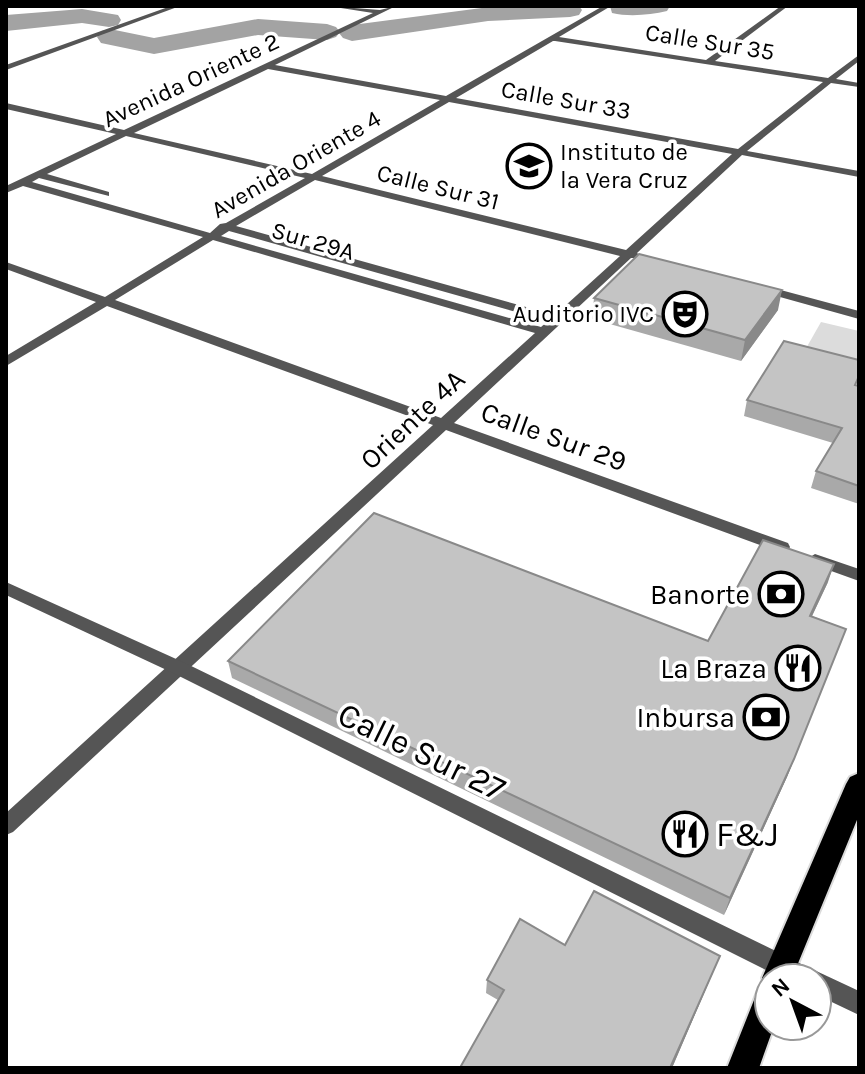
<svg xmlns="http://www.w3.org/2000/svg" width="865" height="1074" font-family="Karla,sans-serif">
<style>
.green{fill:#dcdcdc}
.lines{fill:none;stroke-linecap:round;stroke-linejoin:round}
.river{fill:#a3a3a3;fill-rule:evenodd}
.primary-casing{stroke:#dbdbdb;stroke-width:4}
.minor{fill:#555;fill-rule:evenodd}
.tertiary{fill:#555;fill-rule:evenodd}
.primary{fill:#000;fill-rule:evenodd}
.wall{fill:#a9a9a9}
.shaded-wall{fill:#898989}
.building{fill:#c4c4c4;stroke:#898989;stroke-width:2}
.labels{text-anchor:middle;stroke-width:7;stroke-linejoin:round;paint-order:stroke}
.far-street-label{font-size:24px;fill:#000;stroke:#fff}
.far-poi-label{font-size:24px;fill:#000;stroke:#fff;text-anchor:start}
.street-label{font-size:28px;fill:#000;stroke:#fff}
.poi-label{font-size:28px;fill:#000;stroke:#fff;text-anchor:end}
.near-street-label{font-size:34px;fill:#000;stroke:#fff}
.near-poi-label{font-size:34px;fill:#000;stroke:#fff;text-anchor:start}
</style>
<rect width="100%" height="100%" fill="#fff"/>
<path class="green" d="M 821,322 L 859,331 L 859,374 L 800,359 Z"/>
<g class="lines">
<path class="river" d="M 497,6 L 579,6 L 582,10 L 579,15 L 570,17 L 488,21 L 352,41 L 343,38 L 339,33 L 343,28 L 352,25 Z
M 610,6 L 670,6 L 667,11 C 650,15 629,17 612,13 Z
M 82,9 L 118,15 L 121,20 L 118,25 L 109,27 L 82,23 L 6,31 L 6,15 Z
M 258,19 L 327,24 L 336,27 L 340,32 L 336,37 L 327,40 L 258,35 L 154,54 L 101,43 L 97,37 L 101,31 L 110,29 L 154,38 Z"/>
<g class="primary-casing">
<path id="primary" d="M 859,773 L 859,815 L 792,978 L 769,978 L 769,1026 L 774,1026 L 759,1068 L 727,1068 L 758,990 L 766,987 L 762,978 L 846,784 L 850,777 Z"/>
</g>
<path class="minor" d="M 328,6 L 380,10 L 396,6 L 275,65 L 446,96 L 603,6 L 611,6 L 559,37 L 706,60 L 781,6 L 788,6 L 715,61 L 828,78 L 859,55 L 859,61 L 836,79 L 859,83 L 859,87 L 831,83 L 747,151 L 859,171 L 859,177 L 742,155 L 637,253 L 641,256 L 639,258 L 631,258 L 454,423 L 788,543 L 790,547 L 788,551 L 776,551 L 446,430 L 13,832 L 6,835 L 6,813 L 433,425 L 107,306 L 6,366 L 6,356 L 96,302 L 6,269 L 6,262 L 105,297 L 203,237 L 23,186 L 6,193 L 6,186 L 116,134 L 6,109 L 6,103 L 124,130 L 373,13 ZM 553,41 L 555,41 L 823,82 L 738,149 L 456,98 ZM 268,69 L 440,100 L 312,174 L 134,133 ZM 449,102 L 732,154 L 626,250 L 322,176 ZM 126,136 L 305,178 L 226,223 L 220,224 L 210,233 L 32,182 L 39,178 L 109,196 L 109,192 L 47,174 ZM 315,180 L 620,256 L 555,315 L 236,226 ZM 229,231 L 548,321 L 541,327 L 221,236 ZM 213,240 L 535,333 L 441,418 L 115,300 Z
M 762,285 L 859,311 L 859,319 L 758,291 L 758,287 Z
M 815,554 L 859,569 L 859,581 L 809,563 L 807,559 Z
M 782,955 L 859,991 L 859,1015 L 817,995 L 817,978 C 800,978 778,984 770,966 L 774,958 Z"/>
<path class="tertiary" d="M 171,6 L 180,6 L 6,70 L 6,65 Z
M 6,582 L 185,663 L 790,958 L 794,966 L 790,974 L 782,977 L 774,974 L 173,673 L 6,595 Z"/>
<use href="#primary" class="primary"/>
</g>
<path class="wall" d="M 594,298 L 778,310 L 741,361 L 592,319 Z
M 857,385 L 859,386 L 859,504 L 811,488 L 816,471 L 833,443 L 744,416 L 747,400 Z
M 828,582 L 812,616 L 846,629 L 787,777 L 724,915 L 232,678 L 228,661 L 708,641 Z
M 565,945 L 720,956 L 672,1068 L 461,1068 L 498,1000 L 486,993 L 487,980 Z"/>
<path class="shaded-wall" d="M 782,290 L 778,310 L 741,361 L 745,340 Z
M 834,564 L 828,582 L 804,633 L 810,616 Z
M 846,629 L 787,777 L 724,915 L 730,898 Z
M 720,956 L 672,1068 L 670,1068 Z"/>
<path class="building" d="M 639,254 L 782,290 L 745,340 L 594,298 Z
M 784,341 L 859,360 L 859,376 L 855,385 L 859,386 L 859,486 L 816,471 L 842,428 L 747,400 Z
M 374,513 L 708,641 L 763,540 L 834,564 L 810,616 L 846,629 L 794,759 L 730,898 L 228,661 Z
M 594,891 L 720,956 L 670,1068 L 464,1068 L 461,1066 L 504,990 L 487,980 L 520,919 L 565,945 Z"/>
<defs>
<g id="school-ring" transform="scale(2.3)"><circle r="9.5" fill="#fff" stroke="#000" stroke-width="1.5"/><path d="M0-5L7-2L0 1L-7-2ZM-4 1L0 2.5L4 1V4Q0 6-4 4Z" fill="#000"/></g>
<g id="theatre-ring" transform="scale(2.3)"><circle r="9.5" fill="#fff" stroke="#000" stroke-width="1.5"/><path d="M-5-5.5Q0-4 5-5.5V0Q5 5 0 6Q-5 5-5 0ZM-3.3-2.5H-1v1.5H-3.3ZM1-2.5H3.3v1.5H1ZM-2.8 1Q0 5.5 2.8 1Z" fill="#000"/></g>
<g id="bank-ring" transform="scale(2.3)"><circle r="9.5" fill="#fff" stroke="#000" stroke-width="1.5"/><path d="M-6-4H6V4H-6ZM0-2.3a2.3 2.3 0 1 0 0 4.6a2.3 2.3 0 1 0 0-4.6Z" fill="#000"/></g>
<g id="restaurant-ring" transform="scale(2.3)"><circle r="9.5" fill="#fff" stroke="#000" stroke-width="1.5"/><path d="M-5-6h1v4h1v-4h1v4h1v-4h1v5L-1.5 .5V6h-2V.5L-5-1ZM5-6V6H3V1.5H1.5Q1.5-4 5-6Z" fill="#000"/></g>
</defs>
<g fill-rule="evenodd">
<use href="#school-ring" x="529" y="166"/>
<use href="#theatre-ring" x="685" y="314"/>
<use href="#bank-ring" x="781" y="594"/>
<use href="#restaurant-ring" x="798" y="668"/>
<use href="#bank-ring" x="766" y="717"/>
<use href="#restaurant-ring" x="685" y="834"/>
</g>
<g class="labels">
<g class="far-street-label">
<text transform="translate(710 42) rotate(9)" y="8">Calle Sur 35</text>
<text transform="translate(191 80) rotate(-25)" y="8">Avenida Oriente 2</text>
<text transform="translate(566 100) rotate(10)" y="8">Calle Sur 33</text>
<text transform="translate(296 164) rotate(-30)" y="8">Avenida Oriente 4</text>
<text transform="translate(438 187) rotate(14)" y="8">Calle Sur 31</text>
<text transform="translate(313 241) rotate(16)" y="8">Sur 29A</text>
</g>
<g class="far-poi-label">
<text x="560" y="160">Instituto de<tspan x="560" dy="28">la Vera Cruz</tspan></text>
<text x="654" y="322" text-anchor="end">Auditorio IVC</text>
</g>
<g class="street-label">
<text transform="translate(412 419) rotate(-43)" y="10">Oriente 4A</text>
<text transform="translate(554 436) rotate(20)" y="10">Calle Sur 29</text>
</g>
<g class="poi-label">
<text x="750" y="604">Banorte</text>
<text x="767" y="678">La Braza</text>
<text x="735" y="727">Inbursa</text>
</g>
<g class="near-street-label">
<text transform="translate(422 751) rotate(26)" y="12">Calle Sur 27</text>
</g>
<g class="near-poi-label">
<text x="716" y="846">F&amp;J</text>
</g>
</g>
<rect width="865" height="1074" fill="none" stroke="#000000" stroke-width="16"/>
<g transform="translate(793 1002) rotate(319)"><circle r="38" fill="#ffffff" stroke="#999999" stroke-width="2"/>
<path d="M0-6L14 30L0 20L-14 30Z" fill="#000000"/>
<text y="-12" font-size="22" font-weight="bold" text-anchor="middle" fill="#000000">N</text>
</g>
</svg>
